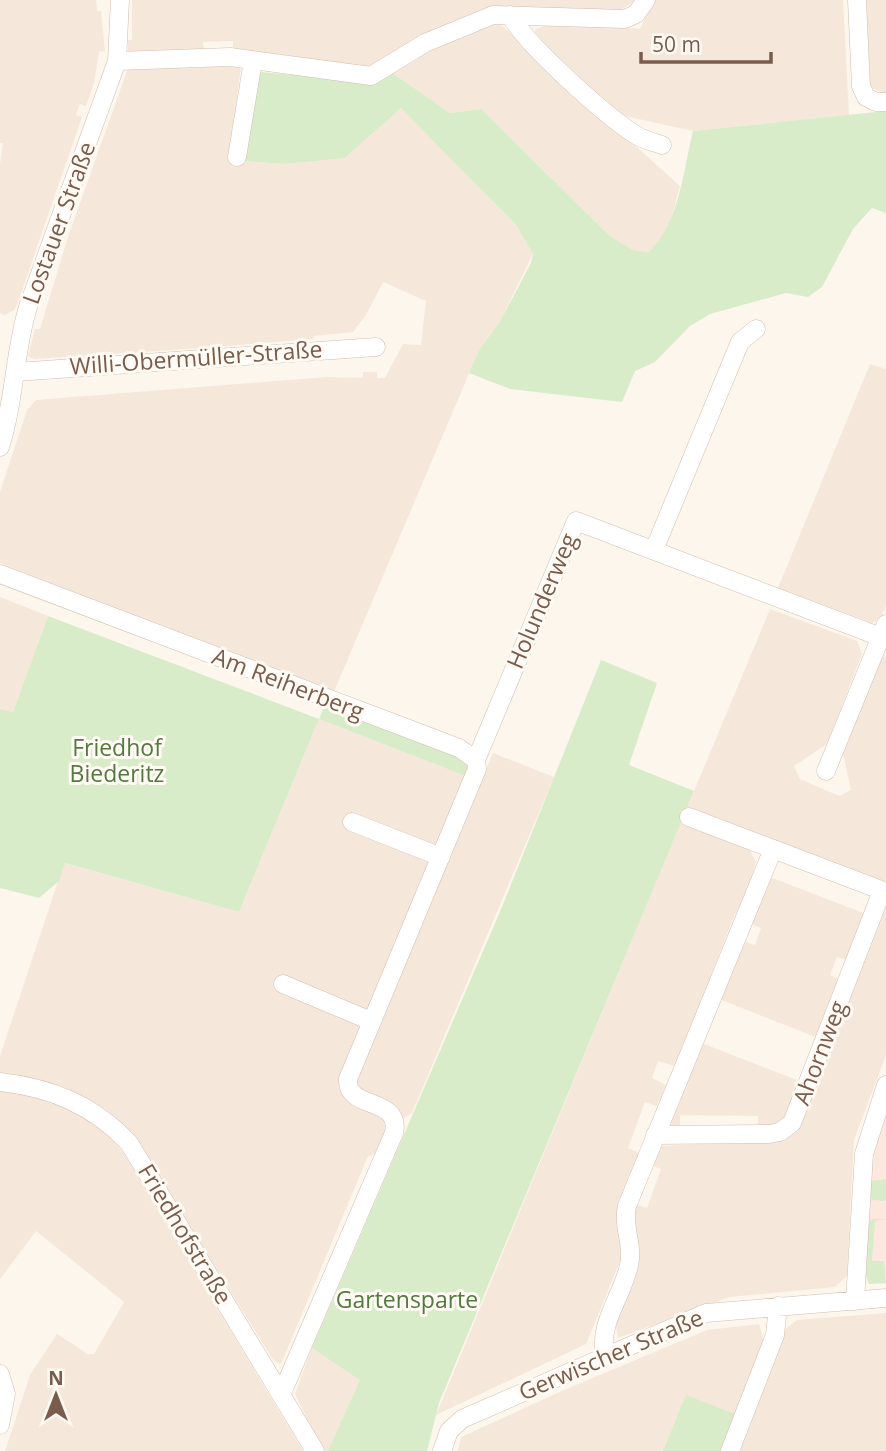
<svg xmlns="http://www.w3.org/2000/svg" width="886" height="1451" font-family="'Open Sans',sans-serif">
<style>
.residential{fill:#f5e8da}
.commercial{fill:#fde8e0}
.green{fill:#d8ecc9}
.lines{fill:none;stroke-linecap:round;stroke-linejoin:round}
.minor-casing{stroke:#d1beb0;stroke-width:19}
.minor{stroke:#fff;stroke-width:18}
.labels{text-anchor:middle;stroke-width:6;stroke-linejoin:round;paint-order:stroke}
.street-label{font-size:23px;fill:#7a5c4d;stroke:#fffaf3}
.park-label{font-size:23px;fill:#537a41;stroke:#fffaf3}
</style>
<rect width="100%" height="100%" fill="#fdf6ec"/>
<path class="residential" d="M 0,0 L 96,0 L 97,11 L 101,11 L 105,51 L 99,52 L 94,83 L 86,106 L 80,104 L 76,115 L 82,117 L 17,305 L 14,310 L 5,315 L 0,313 L 0,164 L 3,143 L 0,143 Z
M 132,0 L 637,0 L 618,11 L 493,7 L 416,39 L 366,70 L 233,50 L 233,41 L 203,42 L 204,50 L 128,52 L 128,40 L 132,40 Z
M 653,0 L 843,0 L 849,115 L 693,131 L 620,115 L 534,37 L 535,30 L 548,23 L 640,29 Z
M 865,0 L 886,0 L 886,95 L 870,86 Z
M 494,23 L 500,24 L 680,186 L 671,220 L 663,239 L 649,252 L 633,250 L 611,237 L 481,109 L 450,113 L 391,72 L 418,52 Z
M 214,64 L 241,66 L 229,160 L 285,164 L 345,158 L 401,108 L 516,225 L 533,254 L 499,323 L 479,350 L 333,694 L 0,563 L 0,492 L 27,410 L 36,400 L 327,377 L 363,378 L 363,372 L 377,372 L 377,378 L 385,378 L 403,344 L 421,345 L 426,301 L 383,282 L 366,315 L 353,332 L 314,336 L 313,339 L 202,348 L 34,359 L 28,356 L 35,329 L 40,329 L 68,237 L 128,68 Z
M 870,364 L 886,369 L 886,605 L 881,618 L 872,623 L 778,588 Z
M 0,597 L 48,616 L 13,712 L 0,709 Z
M 770,609 L 857,641 L 862,654 L 827,744 L 794,766 L 800,779 L 839,796 L 851,790 L 842,749 L 881,659 L 886,656 L 886,883 L 687,808 Z
M 319,719 L 468,777 L 479,786 L 493,753 L 554,777 L 412,1113 L 388,1129 L 376,1154 L 368,1156 L 281,1364 L 274,1361 L 134,1137 L 106,1109 L 69,1090 L 37,1079 L 0,1072 L 0,1056 L 64,863 L 239,912 Z
M 680,823 L 750,850 L 756,862 L 748,892 L 735,914 L 675,1066 L 658,1061 L 652,1078 L 666,1085 L 657,1106 L 645,1102 L 628,1148 L 639,1153 L 617,1210 L 621,1259 L 586,1344 L 436,1415 Z
M 767,876 L 866,914 L 849,961 L 837,957 L 830,975 L 841,980 L 818,1038 L 719,999 L 743,941 L 755,945 L 761,928 L 749,923 Z
M 886,908 L 886,1055 L 854,1140 L 847,1276 L 835,1287 L 729,1297 L 618,1338 L 615,1321 L 639,1263 L 633,1217 L 635,1204 L 647,1208 L 661,1169 L 650,1165 L 661,1146 L 782,1140 L 794,1133 L 802,1121 Z
M 699,1042 L 802,1082 L 782,1125 L 758,1128 L 758,1116 L 680,1115 L 680,1129 L 671,1128 L 668,1122 Z
M 0,1090 L 33,1093 L 87,1114 L 110,1136 L 124,1154 L 303,1451 L 5,1451 L 30,1375 L 57,1334 L 88,1354 L 94,1354 L 124,1302 L 36,1231 L 0,1279 Z
M 886,1313 L 886,1451 L 738,1451 L 784,1330 L 797,1320 Z
M 759,1324 L 764,1341 L 720,1451 L 458,1451 L 461,1437 L 564,1390 L 707,1330 Z
M 312,1348 L 361,1379 L 328,1451 L 323,1451 L 295,1394 Z"/>
<path class="commercial" d="M 886,1114 L 886,1283 L 869,1284 L 864,1271 L 871,1181 L 875,1142 Z"/>
<path class="green" d="M 262,72 L 373,83 L 391,72 L 450,113 L 481,109 L 611,237 L 633,250 L 649,252 C 680,222 683,171 693,131 L 886,111 L 886,213 L 872,208 L 853,229 L 822,287 L 808,297 L 786,293 L 710,314 L 690,326 L 655,362 L 635,371 L 622,402 L 510,389 L 469,373 L 479,350 L 499,323 L 531,263 L 533,254 L 516,225 L 401,108 L 345,158 L 285,164 L 242,161 L 256,78 Z
M 48,616 L 319,719 L 324,707 L 458,756 L 468,764 L 468,777 L 319,719 L 239,912 L 65,863 L 59,881 L 39,898 L 0,888 L 0,709 L 13,712 Z
M 601,660 L 657,683 L 629,765 L 694,791 L 439,1403 L 427,1451 L 328,1451 L 360,1380 L 312,1348 L 502,907 Z
M 886,1179 L 886,1201 L 873,1200 L 869,1196 L 871,1181 Z
M 872,1219 L 886,1219 L 875,1221 L 872,1261 L 884,1261 L 886,1283 L 869,1284 C 862,1270 860,1230 872,1219 Z
M 686,1395 L 735,1414 L 720,1451 L 663,1451 Z"/>
<g class="lines">
<g class="minor-casing">
<path id="minor" d="M 857,0 L 861,86 L 866,97 L 876,102 L 886,102
M 510,15 C 525,44 607,117 636,135 C 644,140 653,142 662,145
M 117,61 L 230,57 L 371,76 L 425,43 L 493,15 L 625,19 L 636,14 L 646,0
M 237,157 L 253,61
M 16,372 L 376,347
M 0,447 C 15,400 14,353 28,307 L 117,61 L 120,0
M 654,550 L 740,342 L 756,329
M 0,574 L 459,748 L 476,760 L 477,769 L 348,1079 C 346,1111 402,1096 394,1133 L 282,1393
M 476,760 L 576,521 L 886,639
M 826,771 L 886,624
M 352,822 L 441,857
M 773,849 L 886,892
M 283,984 L 371,1021
M 0,1082 C 52,1088 93,1105 129,1143 L 315,1451
M 655,1135 L 769,1134 L 780,1132 L 792,1123 L 882,891
M 855,1301 L 864,1154 L 886,1085
M 605,1354 C 598,1324 623,1295 629,1265 C 634,1246 622,1226 627,1206 L 773,849 L 689,817
M 0,1374 L 6,1394 L 0,1425
M 442,1451 L 449,1431 L 462,1419 L 706,1313 L 886,1298
M 730,1451 L 775,1335 L 778,1306"/>
</g>
<use href="#minor" class="minor"/>
</g>
<g class="labels">
<g class="street-label">
<text transform="translate(59 223) rotate(-70)" y="8">Lostauer Straße</text>
<text transform="translate(196 358) rotate(-4)" y="8">Willi-Obermüller-Straße</text>
<text transform="translate(542 601) rotate(-67)" y="8">Holunderweg</text>
<text transform="translate(288 684) rotate(21)" y="8">Am Reiherberg</text>
<text transform="translate(820 1053) rotate(-69)" y="8">Ahornweg</text>
<text transform="translate(185 1234) rotate(59)" y="8">Friedhofstraße</text>
<text transform="translate(611 1355) rotate(-23)" y="8">Gerwischer Straße</text>
</g>
<g class="park-label">
<text x="117" y="756">Friedhof<tspan x="117" dy="26">Biederitz</tspan></text>
<text x="407" y="1308">Gartensparte</text>
</g>
</g>
<g transform="translate(56 1395)" stroke="#fffaf3" stroke-width="5" paint-order="stroke">
<path d="M0-5L12 26L0 18L-12 26Z" fill="#7a5c4d"/>
<text y="-10" font-size="19" font-weight="bold" text-anchor="middle" fill="#7a5c4d">N</text>
</g>
<path d="M641 52v10h130v-10" fill="none" stroke="#7a5c4d" stroke-width="3.5"/>
<text x="652" y="52" font-size="21" fill="#7a5c4d" stroke="#fffaf3" stroke-width="5" paint-order="stroke">50 m</text>
</svg>
